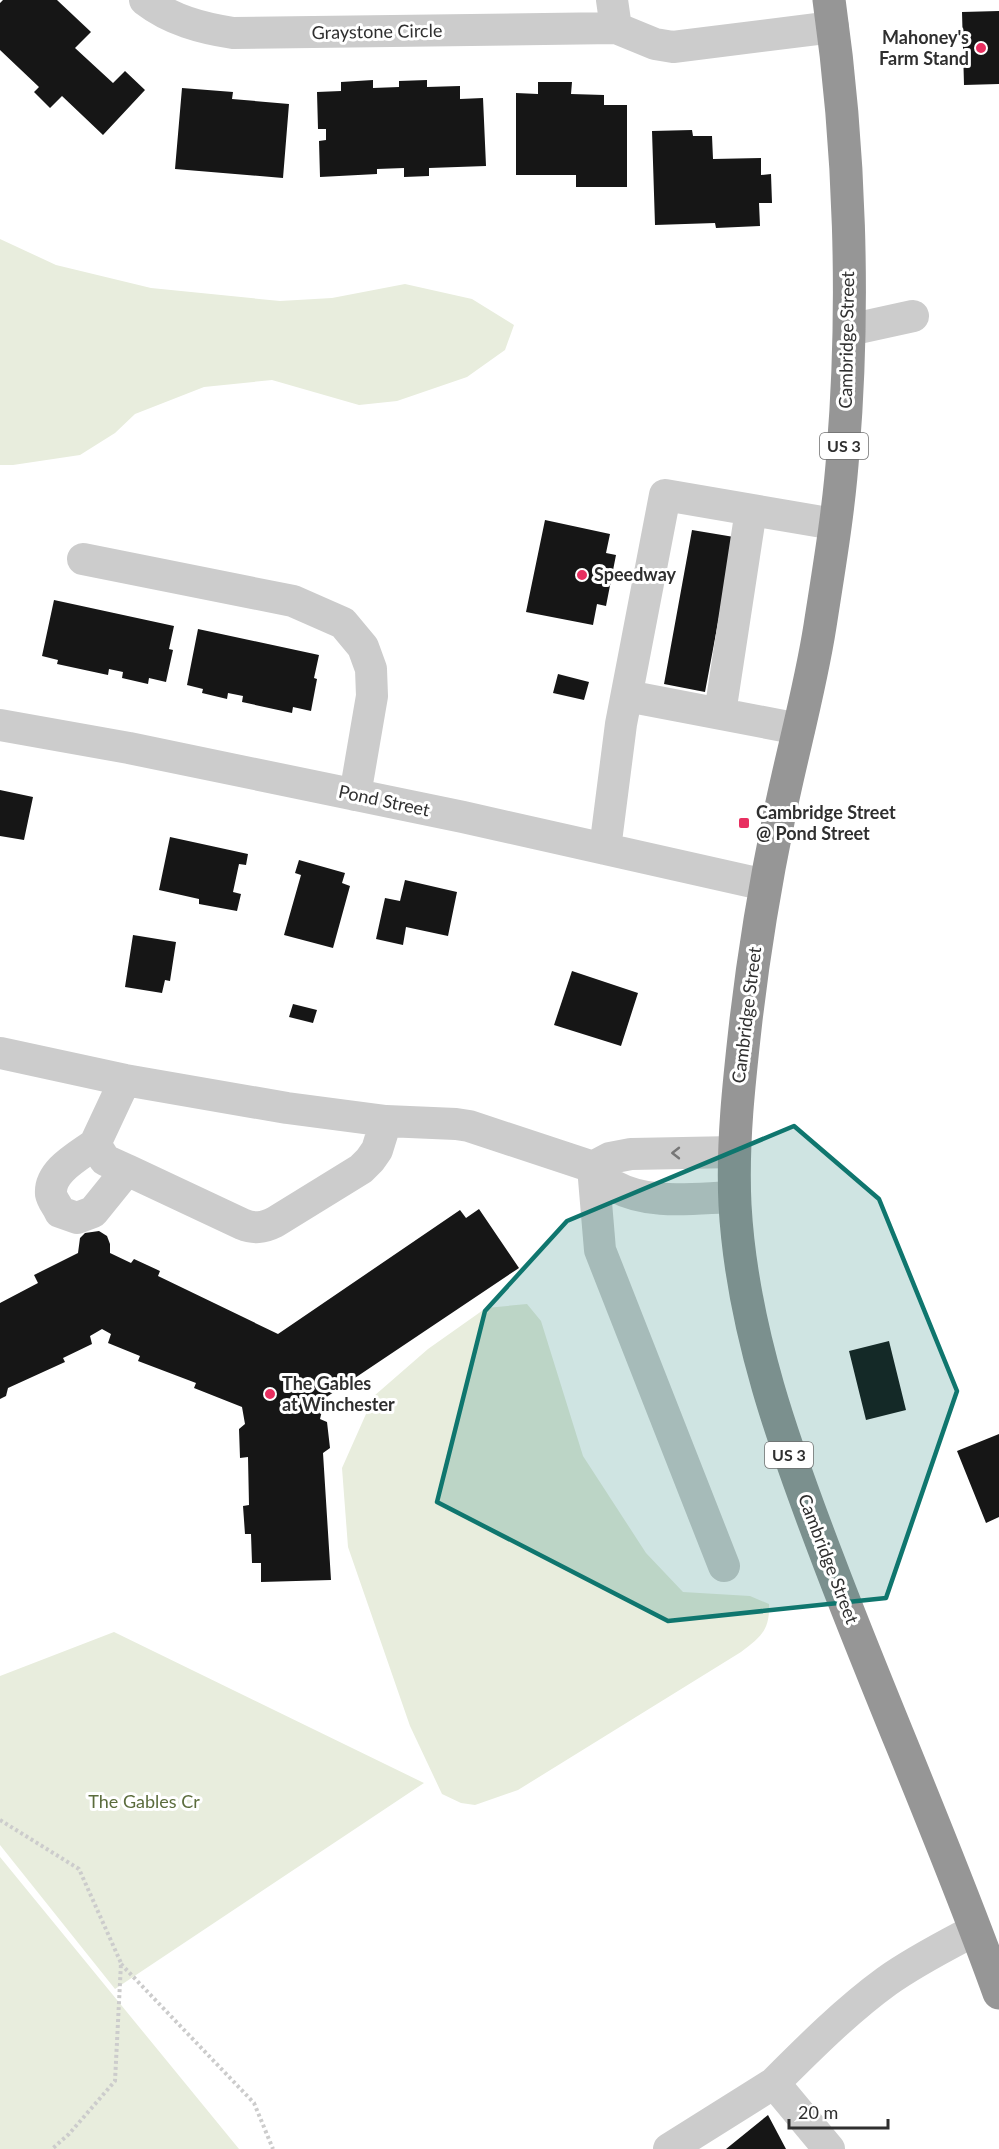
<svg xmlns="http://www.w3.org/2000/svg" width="999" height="2149" font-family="Lato,sans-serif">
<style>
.green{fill:#e8eddd}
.building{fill:#161616}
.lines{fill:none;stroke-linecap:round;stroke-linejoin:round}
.path{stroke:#ccc;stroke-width:4;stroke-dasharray:3 3;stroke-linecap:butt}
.minor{stroke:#ccc;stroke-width:32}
.highway{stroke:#969696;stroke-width:33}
.oneway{stroke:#767676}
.marked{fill:#0f766e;fill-opacity:0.2;stroke:#0f766e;stroke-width:4.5;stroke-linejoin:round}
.poi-dot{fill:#e82f60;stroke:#fff;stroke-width:2}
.labels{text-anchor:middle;stroke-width:6;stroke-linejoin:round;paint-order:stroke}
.shield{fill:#fff;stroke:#6d6d6d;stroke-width:1.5}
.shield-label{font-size:16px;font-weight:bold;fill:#2f2f2f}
.street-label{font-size:18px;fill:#2f2f2f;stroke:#fff}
.poi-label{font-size:18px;font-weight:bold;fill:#2f2f2f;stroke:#fff;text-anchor:start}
.park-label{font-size:18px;fill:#5b6c3c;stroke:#fff}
</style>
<rect width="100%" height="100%" fill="#fff"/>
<path class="green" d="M 0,239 L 56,265 L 151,288 L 280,301 L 332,298 L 405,284 L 472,299 L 514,325 L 505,350 L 467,377 L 397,401 L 359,405 L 272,380 L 204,387 L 135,414 L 115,433 L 80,455 L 13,465 L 0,465 Z
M 527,1304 L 541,1321 L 583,1456 L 646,1553 L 683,1592 L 750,1596 L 769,1604 C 770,1630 761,1637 741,1652 L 518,1790 L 475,1805 L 461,1803 L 442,1794 L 410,1726 L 348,1547 L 342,1468 L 374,1396 L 428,1349 L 486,1308 Z
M 114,1632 L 424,1783 L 115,1989 L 0,1845 L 0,1676 Z
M 0,1857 L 239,2149 L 0,2149 Z"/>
<path class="building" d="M 3,0 L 57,0 L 91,32 L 75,48 L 113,83 L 125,71 L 145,90 L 103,135 L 62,96 L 50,108 L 34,92 L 39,87 L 0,50 L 0,3 Z
M 999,11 L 999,84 L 964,85 L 962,12 Z
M 373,80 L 373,88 L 399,87 L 399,81 L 427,80 L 427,87 L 460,86 L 460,99 L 483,98 L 486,166 L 429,168 L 429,176 L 404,177 L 404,168 L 377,169 L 377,174 L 320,177 L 319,141 L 326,140 L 326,129 L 318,129 L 317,92 L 341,91 L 341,82 Z
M 538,82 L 572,82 L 571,94 L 604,95 L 604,105 L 627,105 L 627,187 L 576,187 L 576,175 L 516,175 L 516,93 L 538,94 Z
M 182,88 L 233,92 L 232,99 L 289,104 L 283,178 L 175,169 Z
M 692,130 L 693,136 L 712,136 L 713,159 L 761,158 L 761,175 L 771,174 L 772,203 L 759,203 L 760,226 L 716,228 L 715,223 L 655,225 L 652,131 Z
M 545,520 L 610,534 L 606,553 L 616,555 L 606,606 L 597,604 L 593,625 L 526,612 Z
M 692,530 L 734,537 L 705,692 L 664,684 Z
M 54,600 L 174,626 L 169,649 L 173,650 L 166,682 L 149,678 L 148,684 L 122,678 L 123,672 L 109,669 L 108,675 L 57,664 L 58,660 L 42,656 Z
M 198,629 L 319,655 L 314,678 L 317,679 L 311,711 L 293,707 L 292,713 L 242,702 L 243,696 L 228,693 L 227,699 L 202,693 L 203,689 L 187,685 Z
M 558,674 L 589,682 L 584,700 L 553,693 Z
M 0,790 L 33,797 L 24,840 L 0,836 Z
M 170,837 L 248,854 L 246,865 L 239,864 L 233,892 L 241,894 L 237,911 L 199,904 L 199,899 L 159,890 Z
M 299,860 L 345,873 L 342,883 L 350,886 L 333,948 L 284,935 L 301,875 L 295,873 Z
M 405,880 L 457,892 L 448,936 L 406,927 L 403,945 L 376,939 L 385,898 L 400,901 Z
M 133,935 L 176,942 L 170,981 L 165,980 L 162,993 L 125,987 Z
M 572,971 L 638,993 L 621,1046 L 554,1025 Z
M 293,1004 L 317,1010 L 313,1023 L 289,1017 Z
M 479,1209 L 519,1268 L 325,1398 L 320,1419 L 327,1422 L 330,1448 L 323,1453 L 331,1580 L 261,1582 L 261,1563 L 252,1563 L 251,1534 L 245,1534 L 243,1506 L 249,1505 L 248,1457 L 240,1458 L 239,1429 L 245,1424 L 242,1407 L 194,1388 L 196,1383 L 138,1361 L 140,1356 L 108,1343 L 111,1334 L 102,1329 L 90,1336 L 92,1344 L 63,1358 L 65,1362 L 8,1388 L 6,1396 L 0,1399 L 0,1303 L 38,1283 L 34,1275 L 78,1253 L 80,1238 L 85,1233 L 99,1231 L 107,1236 L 110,1244 L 110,1253 L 131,1263 L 134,1259 L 160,1271 L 158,1276 L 278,1334 L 460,1210 L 466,1218 Z
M 889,1341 L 906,1410 L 866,1420 L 849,1351 Z
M 999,1434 L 999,1517 L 986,1523 L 957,1451 Z
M 768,2115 L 786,2149 L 726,2149 Z"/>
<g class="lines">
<path class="path" d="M 0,1820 L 79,1869 L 121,1963 L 115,2081 L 69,2134 L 52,2149
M 121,1964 L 254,2103 L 273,2149"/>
<path class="minor" d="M 145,0 C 171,20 201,28 233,33 L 616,28 L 655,44 L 673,47 L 833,27
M 612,0 L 616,28
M 849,330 L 913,316
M 83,559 L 293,601 L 343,623 L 363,647 L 371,669 L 372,696 L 355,795
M 627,696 L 799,729
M 720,713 L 751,510
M 0,725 L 129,748 L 463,817 L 765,885
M 605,849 L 621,724 L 665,495 L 834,524
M 0,1053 L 125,1080 L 287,1108 L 386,1121 L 456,1124 L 469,1126 L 593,1167 L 600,1250 L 724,1566
M 95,1144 C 79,1156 49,1171 51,1194 C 52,1200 58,1207 60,1212 L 77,1218 L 93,1212 L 127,1170 L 105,1160 L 95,1144 L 125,1080
M 735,1152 L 631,1154 L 610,1158 L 593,1167 C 599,1173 606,1181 614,1186 C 650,1206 695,1198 735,1197
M 127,1170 L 242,1224 C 254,1229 263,1228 275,1222 L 361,1169 L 370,1160 L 377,1150 L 386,1121
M 669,2149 L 774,2083
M 829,2149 L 774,2083 C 809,2048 847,2010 887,1981 C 915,1961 945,1946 975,1930"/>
<path class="highway" d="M 829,0 C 850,146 855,305 843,452 C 839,510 829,568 820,626 C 810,690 792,753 779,817 C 765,885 754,952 746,1020 C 739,1082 732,1144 735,1205 C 742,1330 785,1447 829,1562 C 884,1707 947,1848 999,1993"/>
</g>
<defs><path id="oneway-chevron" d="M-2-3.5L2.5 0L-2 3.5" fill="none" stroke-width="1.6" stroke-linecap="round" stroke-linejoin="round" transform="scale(1.5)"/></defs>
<use class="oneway" href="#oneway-chevron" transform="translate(676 1153) rotate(180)"/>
<path class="marked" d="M 794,1126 L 879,1199 L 957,1391 L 886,1598 L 668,1621 L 437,1502 L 485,1311 L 567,1221 Z"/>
<g class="poi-dot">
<circle cx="981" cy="48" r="6"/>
<circle cx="582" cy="575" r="6"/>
<rect x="738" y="817" width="12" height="12" rx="3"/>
<circle cx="270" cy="1394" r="6"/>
</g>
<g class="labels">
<g class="shield">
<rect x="820" y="433" width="48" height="26" rx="4.5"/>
<rect x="765" y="1442" width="48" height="26" rx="4.5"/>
</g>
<g class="shield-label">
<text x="844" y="452">US 3</text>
<text x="789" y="1461">US 3</text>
</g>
<g class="street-label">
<text transform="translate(377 32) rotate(-1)" y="6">Graystone Circle</text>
<text transform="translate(847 340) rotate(-89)" y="6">Cambridge Street</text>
<text transform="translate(384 801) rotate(12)" y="6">Pond Street</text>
<text transform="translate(747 1015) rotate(-83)" y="6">Cambridge Street</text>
<text transform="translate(828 1559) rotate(69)" y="6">Cambridge Street</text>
</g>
<g class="poi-label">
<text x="969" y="44" text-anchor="end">Mahoney's<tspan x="969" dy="21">Farm Stand</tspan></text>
<text x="594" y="581">Speedway</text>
<text x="756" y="819">Cambridge Street<tspan x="756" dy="21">@ Pond Street</tspan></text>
<text x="282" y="1390">The Gables<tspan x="282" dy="21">at Winchester</tspan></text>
</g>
<g class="park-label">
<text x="144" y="1808">The Gables Cr</text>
</g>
</g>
<path d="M789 2119v9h99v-9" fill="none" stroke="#2f2f2f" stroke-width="3"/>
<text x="798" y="2119" font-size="18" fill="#2f2f2f" stroke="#ffffff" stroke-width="4.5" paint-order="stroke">20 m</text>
</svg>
